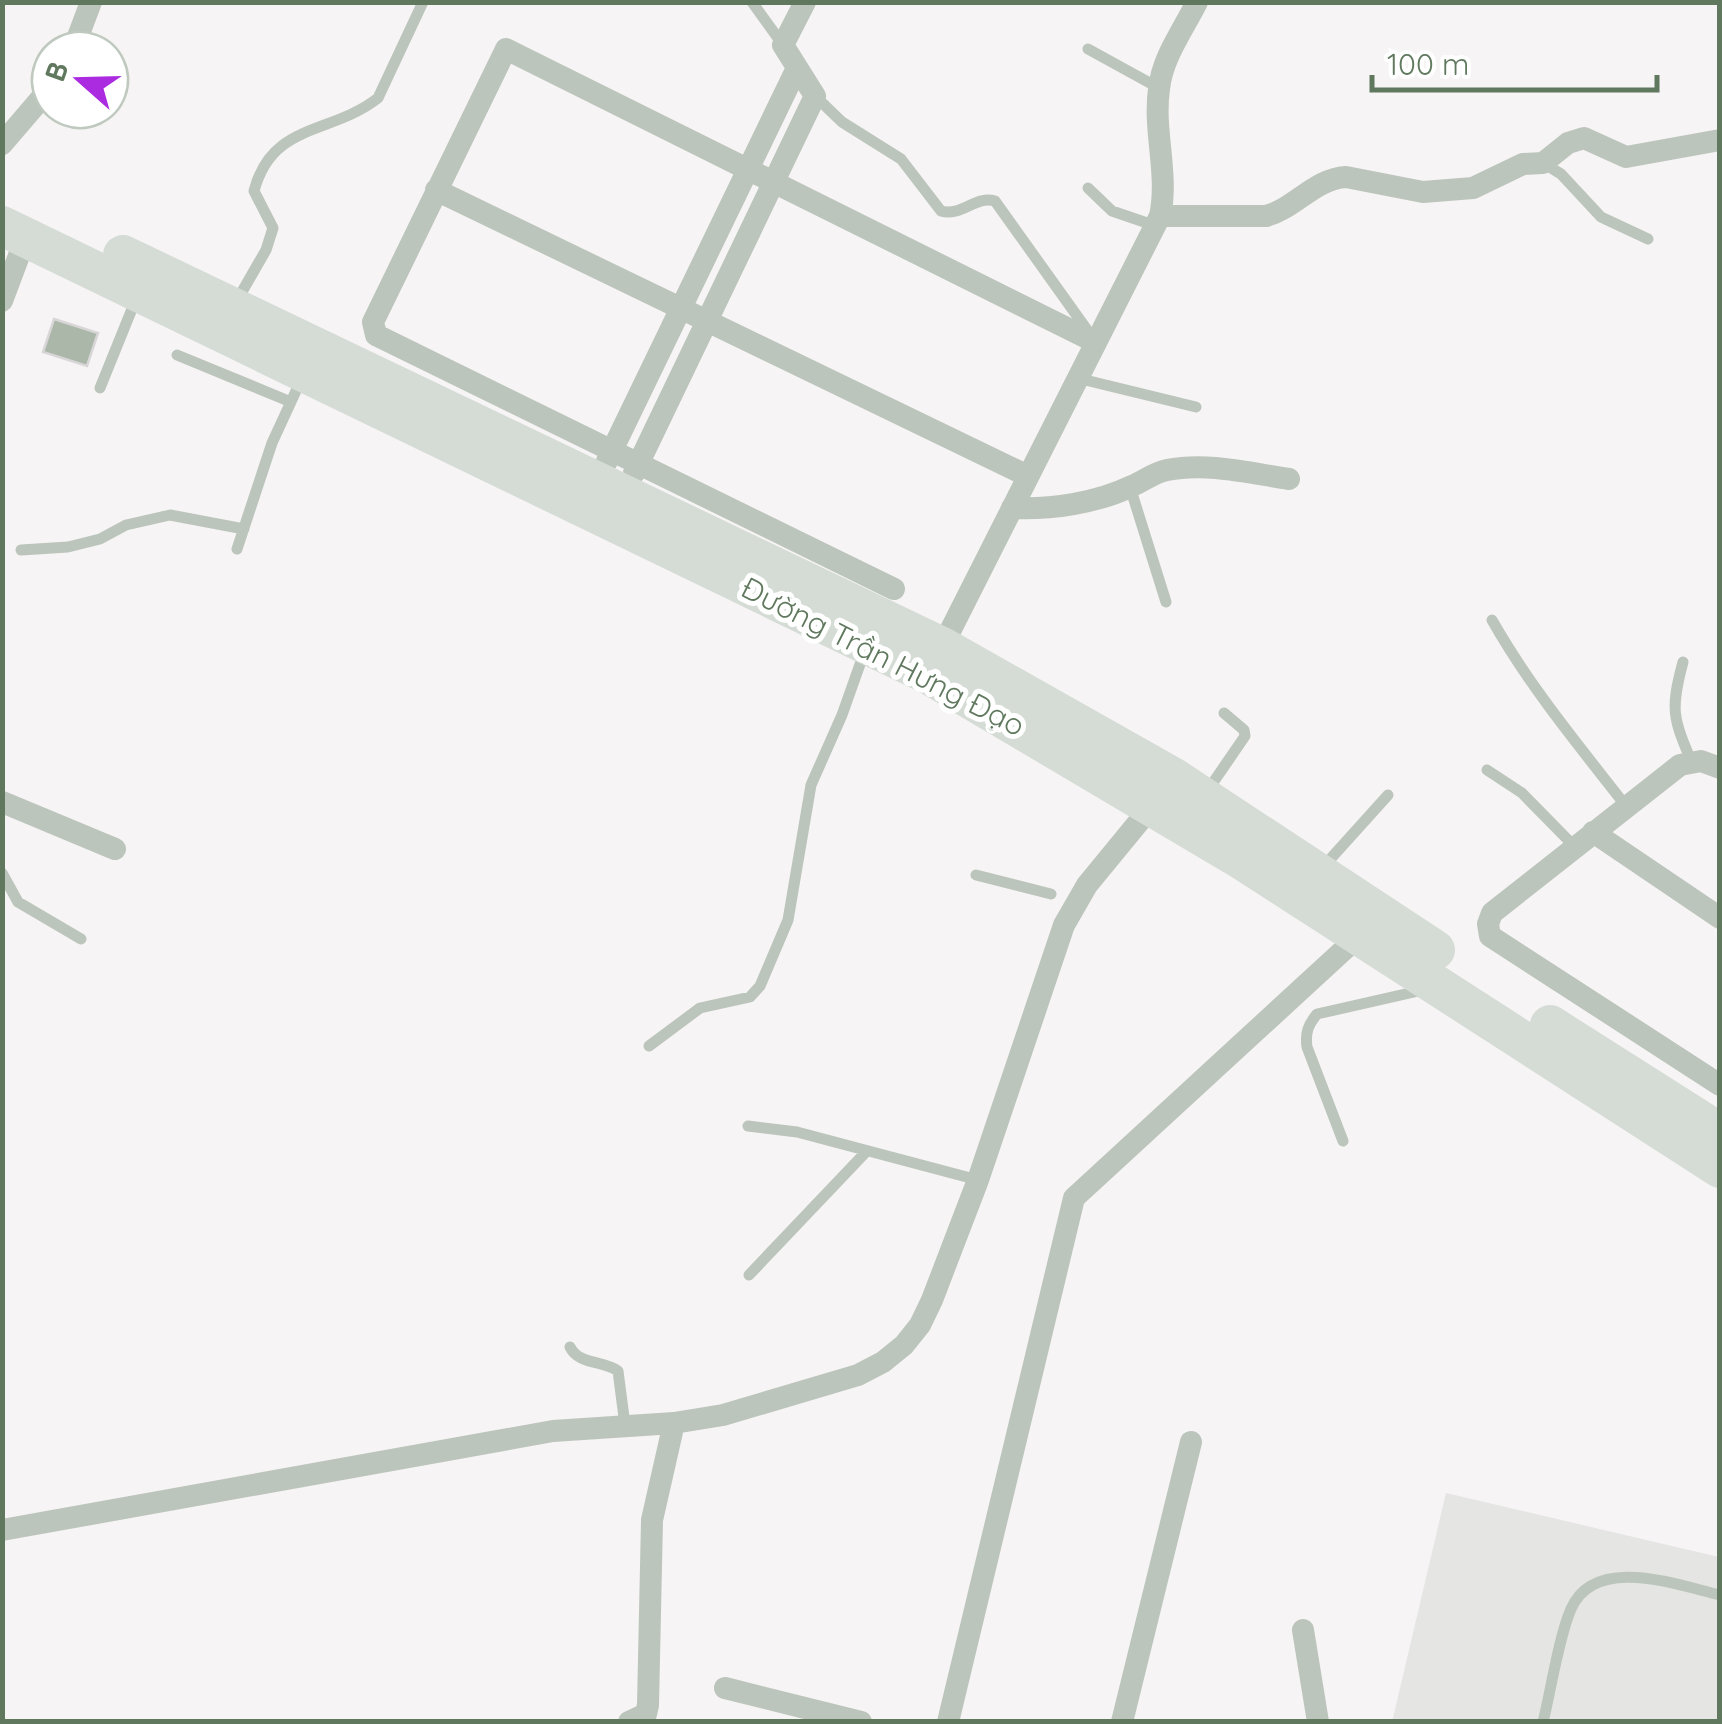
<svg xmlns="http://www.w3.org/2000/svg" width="1722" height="1724" font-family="Quicksand,sans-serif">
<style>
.built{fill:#e5e5e4}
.building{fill:#abb7a9;stroke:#d9d6d8;stroke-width:2.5}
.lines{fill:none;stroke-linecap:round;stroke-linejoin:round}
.lane{stroke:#bcc5bb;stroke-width:11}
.street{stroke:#bcc5bb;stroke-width:22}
.highway{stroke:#d5dcd5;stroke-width:40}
.labels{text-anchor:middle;stroke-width:10;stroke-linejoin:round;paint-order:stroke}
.street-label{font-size:30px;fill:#60795e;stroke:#fff}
</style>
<rect width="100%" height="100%" fill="#f7f4f6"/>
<path class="built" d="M 1446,1493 L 1719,1557 L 1719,1721 L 1392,1722 Z"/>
<path class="building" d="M 54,319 L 98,333 L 87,366 L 43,352 Z"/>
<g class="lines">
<path class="lane" d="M 752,2 L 783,45
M 1088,49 L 1159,88
M 815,96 L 842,122 L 901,159 L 941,211 C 961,217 976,195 995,201 L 1090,334
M 1543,163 L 1561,174 L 1601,217 L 1648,239
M 1088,188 L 1112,211 L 1156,226
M 235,304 L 266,250 L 273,228 L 254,191 C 272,122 331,135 378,98 L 423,2
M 177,355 L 291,402
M 1077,378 L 1196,407
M 100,388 L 136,299
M 1130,487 L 1166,602
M 237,549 L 272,443 L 301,380
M 21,550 L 68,547 L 100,539 L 126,525 L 170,515 L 244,529
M 1492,620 C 1530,687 1579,746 1626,806
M 1683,662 C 1670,710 1673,718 1692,763
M 1487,770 L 1522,793 L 1575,847
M 1208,790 L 1245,736 L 1244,730 L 1224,713
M 1324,866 L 1388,795
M 2,873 L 18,902 L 81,939
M 976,875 L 1051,894
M 649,1046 L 700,1008 L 750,997 L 760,986 L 788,920 L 811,785 L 842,715 L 864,653
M 748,1126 L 797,1132 L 978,1180
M 1343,1141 L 1307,1047 C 1305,1033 1308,1025 1317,1014 L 1423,990
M 749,1275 L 865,1153
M 570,1347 C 579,1365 602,1360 618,1371 L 625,1425
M 1543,1722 C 1551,1690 1559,1636 1571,1609 C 1595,1554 1677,1585 1720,1595"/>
<path class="street" d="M 73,50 L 91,2
M 2,144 L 50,88
M 436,190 L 1028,476
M 1160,216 L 1266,216 C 1296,208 1314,179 1346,177 L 1423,192 L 1473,188 L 1523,164 L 1543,163 L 1568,143 L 1584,138 L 1626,157 L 1720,140
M 2,301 L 26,237
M 607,461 L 797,68
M 634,473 L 815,96 L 783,45 L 805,2
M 1012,508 C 1050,510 1097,503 1132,486 C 1144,481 1153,473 1167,470 C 1207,462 1249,473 1289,479
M 894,589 L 376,335 L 373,322 L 506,49 L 1095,342
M 942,647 L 1160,216 C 1169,174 1153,131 1159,89 C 1162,58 1183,30 1197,2
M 1720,768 L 1701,761 L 1680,765 L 1492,913 L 1488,924 L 1490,936 L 1720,1085
M 2,802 L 115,849
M 1593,832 L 1720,918
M 2,1530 L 553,1431 L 674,1423 L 723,1415 L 858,1375 L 883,1362 L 904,1345 L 920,1325 L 932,1300 L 978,1180 L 1064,925 L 1087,885 L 1156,801
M 1303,1630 L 1318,1722
M 725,1688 L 861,1722
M 629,1722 L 646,1714 L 648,1705 L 652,1520 L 674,1423
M 948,1722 L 1074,1198 L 1360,935
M 1122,1722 L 1191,1442"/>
<path class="highway" d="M 2,226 L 928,674 L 1239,858 L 1720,1168
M 123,255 L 942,647 L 1174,778 L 1435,950
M 1550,1025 L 1720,1133"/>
</g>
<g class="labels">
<g class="street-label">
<text transform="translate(883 657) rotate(27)" y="10">Đường Trần Hưng Đạo</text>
</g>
</g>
<rect width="1722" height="1724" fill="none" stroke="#60795e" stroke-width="10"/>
<g transform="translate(80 80) rotate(290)"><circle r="48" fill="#ffffff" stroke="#bfc9bf" stroke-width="2.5"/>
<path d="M0-8L18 38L0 25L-18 38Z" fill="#ab2be0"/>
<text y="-15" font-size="28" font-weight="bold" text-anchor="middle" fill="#60795e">B</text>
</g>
<path d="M1372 75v15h285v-15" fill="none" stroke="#60795e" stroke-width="5"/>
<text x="1387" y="75" font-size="30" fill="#60795e" stroke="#ffffff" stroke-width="8" paint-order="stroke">100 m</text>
</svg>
